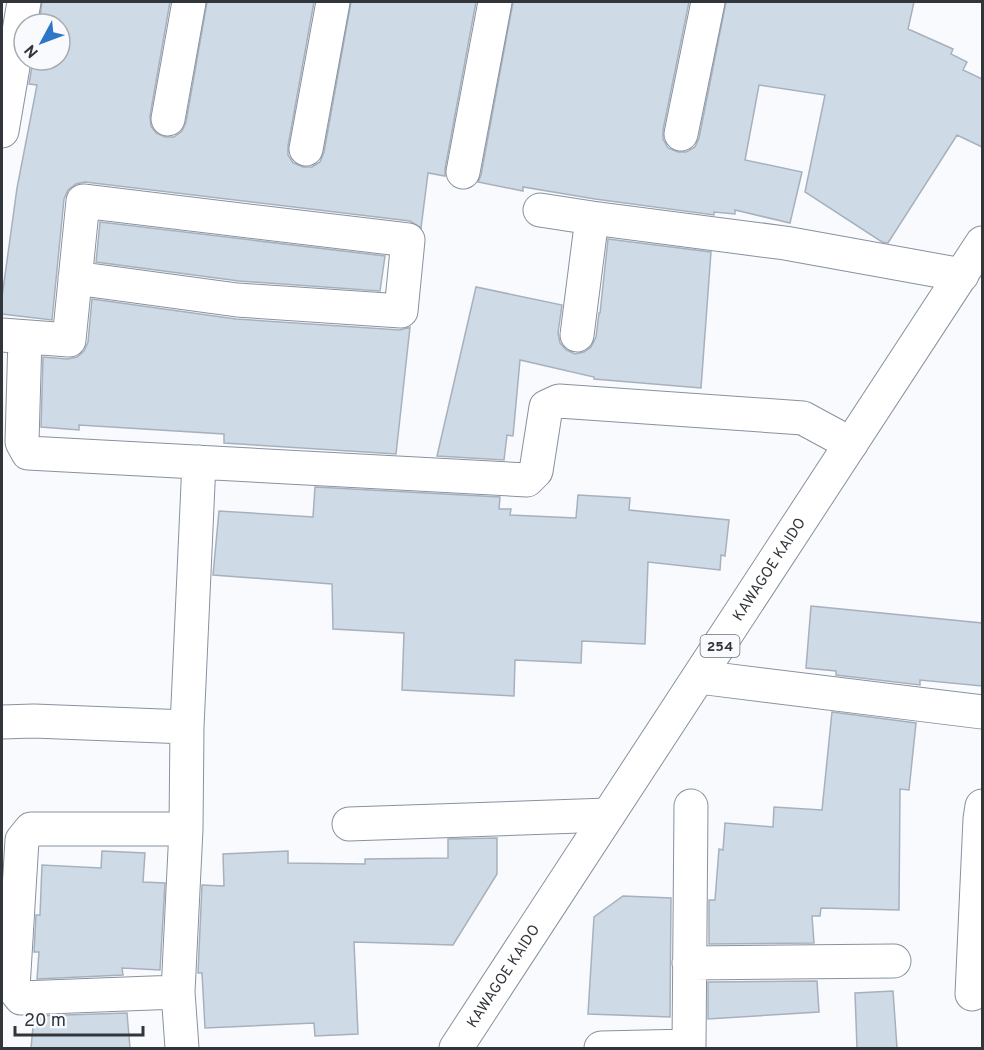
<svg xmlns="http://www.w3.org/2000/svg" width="984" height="1050" font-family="Overpass,sans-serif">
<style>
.building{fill:#cfdae7;stroke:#a7b1bd;stroke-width:1.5}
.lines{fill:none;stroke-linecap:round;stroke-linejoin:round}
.minor-casing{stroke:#88929e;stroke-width:35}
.highway-casing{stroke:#88929e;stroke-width:35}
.minor{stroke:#fff;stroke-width:33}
.highway{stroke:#fff;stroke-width:33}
.labels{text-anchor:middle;stroke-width:4.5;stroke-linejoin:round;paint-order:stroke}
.shield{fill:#f8fafd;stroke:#6d7175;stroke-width:1.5}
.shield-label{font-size:14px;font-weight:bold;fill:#32363b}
.street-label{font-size:15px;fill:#32363b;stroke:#f8fafd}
</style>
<rect width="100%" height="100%" fill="#f8fafd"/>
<path class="building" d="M 42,2 L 170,2 L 150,116 L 151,126 L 156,133 L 165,137 L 174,137 L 182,131 L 186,122 L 207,2 L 314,2 L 288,146 L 288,155 L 293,163 L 303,167 L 312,167 L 320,162 L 324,152 L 351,2 L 476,2 L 445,169 L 445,176 L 428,173 L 421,228 L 410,221 L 85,182 L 76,184 L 68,190 L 64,199 L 52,320 L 2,314 L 2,297 L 17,188 L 37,85 L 29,84 L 33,60 L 60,60 L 60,24 L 39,24 Z
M 513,2 L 689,2 L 663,130 L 663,139 L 668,148 L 678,152 L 686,152 L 695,147 L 699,138 L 726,2 L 914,2 L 908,29 L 953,49 L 951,54 L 967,62 L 963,70 L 982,79 L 982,147 L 957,135 L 888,243 L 882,242 L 805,192 L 825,95 L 759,85 L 745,160 L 802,172 L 790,223 L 735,210 L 735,214 L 714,212 L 714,215 L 595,199 L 523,187 L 523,191 L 478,182 L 481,175 Z
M 100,222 L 385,256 L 380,291 L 239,281 L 96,262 Z
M 608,239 L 711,252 L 701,388 L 594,379 L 594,377 L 520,360 L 513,436 L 507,435 L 504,460 L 437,456 L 476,287 L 562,305 L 558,333 L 560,343 L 566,350 L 575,354 L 584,352 L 591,347 L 596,337 L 599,313 L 600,313 Z
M 92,299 L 236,319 L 400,330 L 410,327 L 396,454 L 224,443 L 224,434 L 79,425 L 79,430 L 41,427 L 43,357 L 68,359 L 77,357 L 84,351 L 88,342 Z
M 315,487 L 500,497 L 499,509 L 511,509 L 510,515 L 576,518 L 578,495 L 630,498 L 629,510 L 729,520 L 725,556 L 721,555 L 720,570 L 648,562 L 645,644 L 582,641 L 581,663 L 515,660 L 514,696 L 402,690 L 404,633 L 333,629 L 332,584 L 213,575 L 219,511 L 313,517 Z
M 811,606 L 982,623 L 982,686 L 920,680 L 920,685 L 836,675 L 836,671 L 806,668 Z
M 832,712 L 916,723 L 909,790 L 900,789 L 899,910 L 821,908 L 820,916 L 812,916 L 814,943 L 709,944 L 709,900 L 715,900 L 719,849 L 723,850 L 725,823 L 773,827 L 774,807 L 822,810 Z
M 497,838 L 497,874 L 453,945 L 354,942 L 358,1034 L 315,1036 L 314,1023 L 205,1028 L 202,973 L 198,973 L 202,885 L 224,886 L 223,854 L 288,851 L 288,863 L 365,864 L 365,859 L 448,858 L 448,839 Z
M 102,851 L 145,853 L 143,882 L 165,883 L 160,970 L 122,968 L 123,975 L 37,979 L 39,952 L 34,952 L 36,915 L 40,915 L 42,865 L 101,868 Z
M 623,896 L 671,898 L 670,1017 L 588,1014 L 594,917 Z
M 817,981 L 819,1012 L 708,1019 L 708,982 Z
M 893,991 L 897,1048 L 857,1048 L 855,993 Z
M 127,1013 L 130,1048 L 31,1048 L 34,1016 Z"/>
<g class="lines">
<g class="minor-casing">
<path id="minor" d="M 168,119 L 189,2
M 2,131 L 24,2
M 681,134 L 708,2
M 306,149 L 333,2
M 463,172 L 495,2
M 540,210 L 592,218 L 785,243 L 962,275
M 2,335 L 69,340 L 83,201 L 408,240 L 401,311 L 237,300 L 75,278
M 577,335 L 592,218
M 25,337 L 22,442 L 28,453 L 527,480 L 536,471 L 546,407 L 559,401 L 803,418 L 851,444
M 699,677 L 982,712
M 2,722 L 34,721 L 187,727
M 349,824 L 608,815
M 689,963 L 894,961
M 178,992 L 21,998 L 13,988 L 22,840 L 31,829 L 186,829
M 972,994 L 980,819 L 982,806
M 182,1048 L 178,992 L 186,829 L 187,727 L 199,462
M 601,1048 L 689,1046 L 691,806"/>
</g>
<g class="highway-casing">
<g id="highway">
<path id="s1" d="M 456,1048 L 982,243"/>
</g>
</g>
<use href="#minor" class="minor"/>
<use href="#highway" class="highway"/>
</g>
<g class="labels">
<rect class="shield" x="700.5" y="635" width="39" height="22" rx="4.5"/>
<g class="shield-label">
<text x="720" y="651">254</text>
</g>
<g class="street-label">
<text dy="5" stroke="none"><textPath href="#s1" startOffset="572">KAWAGOE KAIDO</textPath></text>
<text dy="5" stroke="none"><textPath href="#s1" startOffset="86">KAWAGOE KAIDO</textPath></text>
</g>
</g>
<rect width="984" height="1050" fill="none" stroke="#32363b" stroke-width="6"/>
<g transform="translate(42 42) rotate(229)"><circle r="28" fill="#f8fafd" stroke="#a9acaf" stroke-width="1.5"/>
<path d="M0-4.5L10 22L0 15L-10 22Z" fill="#2e76c6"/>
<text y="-9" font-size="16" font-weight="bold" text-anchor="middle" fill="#32363b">N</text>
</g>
<path d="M15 1026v9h128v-9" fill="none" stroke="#32363b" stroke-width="3"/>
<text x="24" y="1026" font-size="18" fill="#32363b" stroke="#f8fafd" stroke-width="4.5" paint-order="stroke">20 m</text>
</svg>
